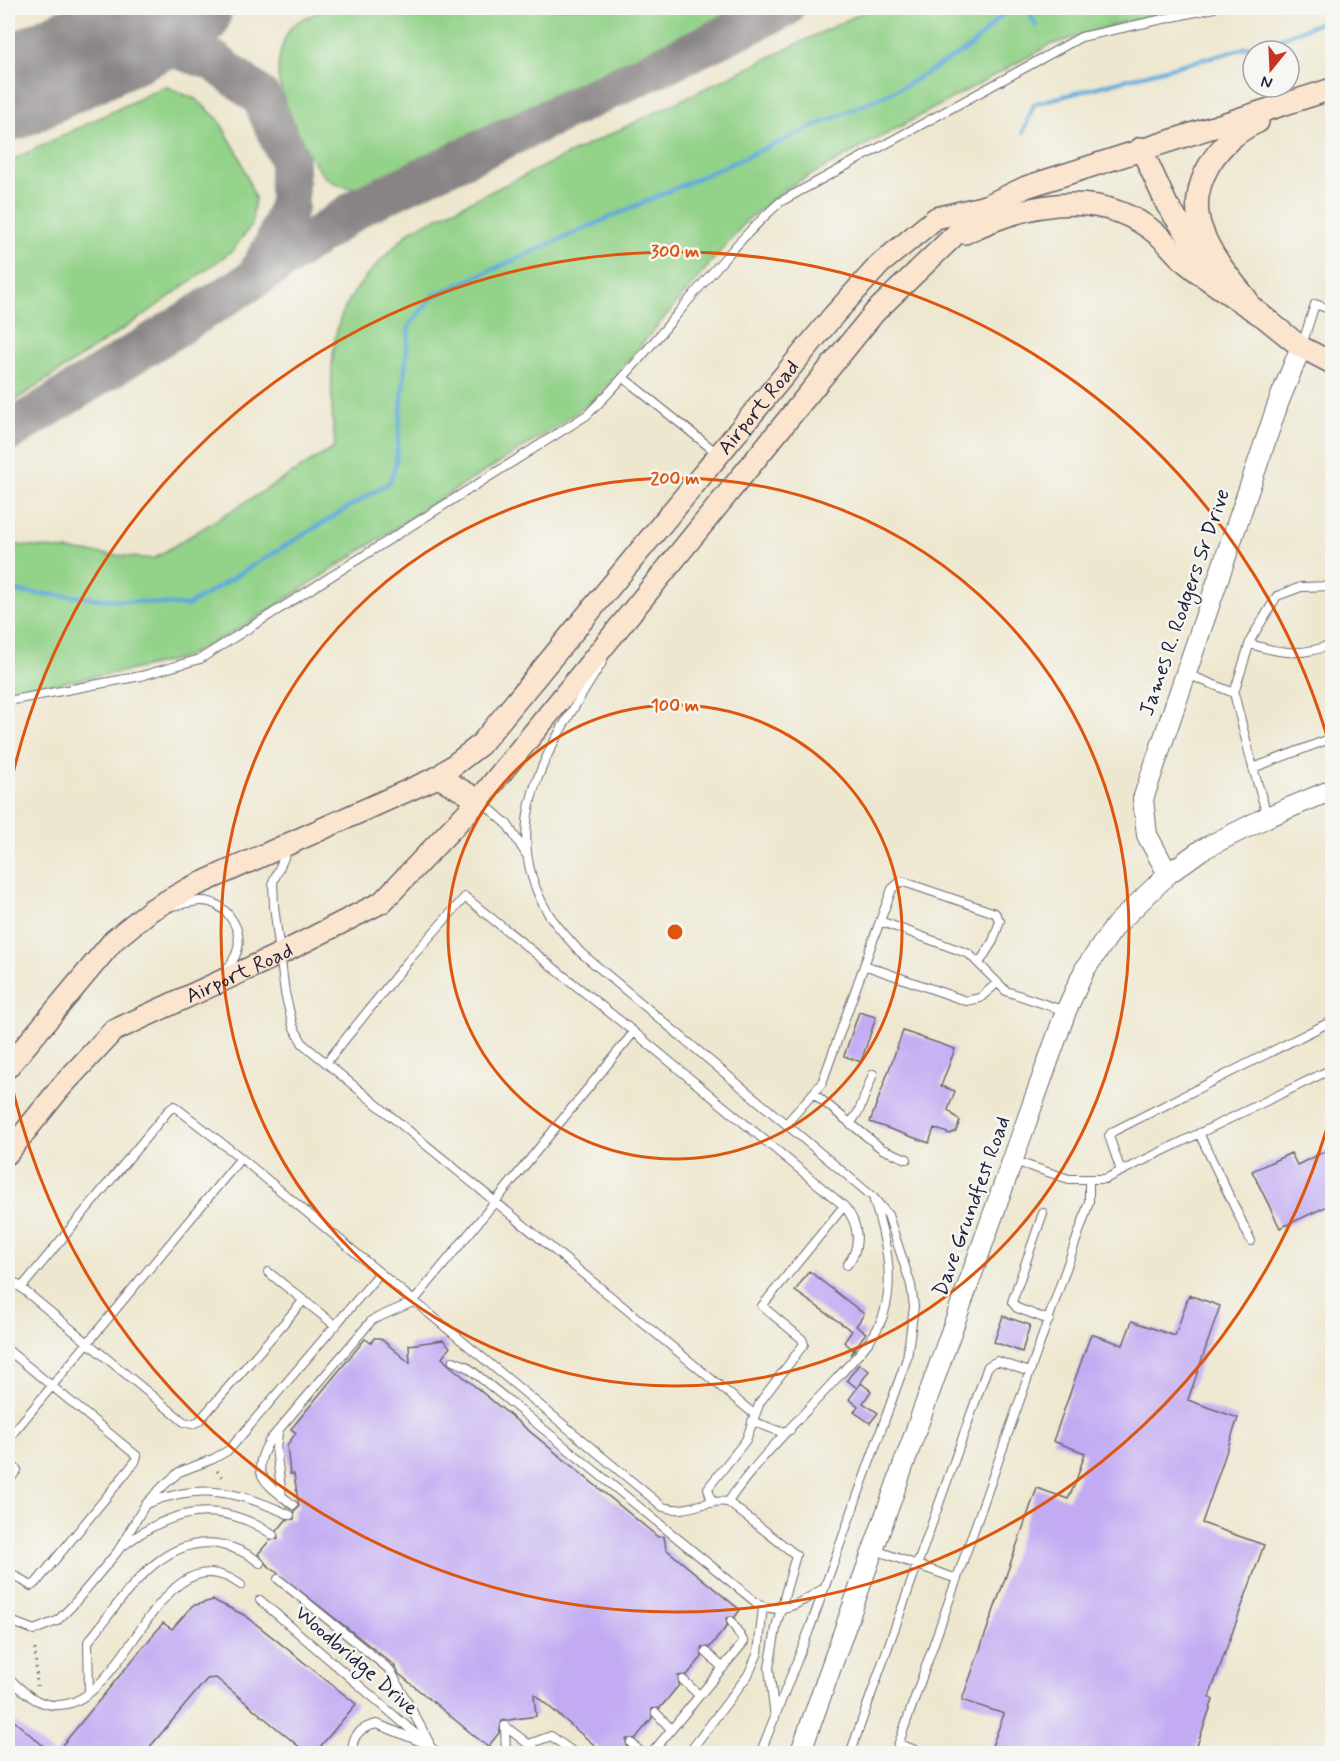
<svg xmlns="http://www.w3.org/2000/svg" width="1340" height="1761" font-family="Mynerve,sans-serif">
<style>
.green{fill:#93d289;stroke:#5a7a62;stroke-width:1.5}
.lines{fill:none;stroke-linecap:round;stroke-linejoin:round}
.stream{stroke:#62aad9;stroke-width:4.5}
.taxiway{stroke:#888485;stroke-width:40}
.runway{stroke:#888485;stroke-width:102}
.building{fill:#c2abf3}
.service-casing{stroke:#69676f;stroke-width:10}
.tertiary-casing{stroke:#69676f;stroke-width:22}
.secondary-casing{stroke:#69676f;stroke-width:24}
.path{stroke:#69676f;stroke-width:3;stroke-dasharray:1.5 4.5;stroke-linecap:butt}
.service{stroke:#fff;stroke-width:8}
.tertiary{stroke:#fff;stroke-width:20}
.secondary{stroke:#fbe5cf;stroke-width:21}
.ring{fill:none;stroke:#de560e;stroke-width:3}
.labels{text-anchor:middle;stroke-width:5;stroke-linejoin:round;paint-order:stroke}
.street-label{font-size:21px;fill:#22223b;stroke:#f6f6f2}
.centre{fill:#de560e;stroke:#f6f6f2;stroke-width:3}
.ring-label{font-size:18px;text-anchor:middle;font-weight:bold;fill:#de560e;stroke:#f6f6f2;stroke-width:5;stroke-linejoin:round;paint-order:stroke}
</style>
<rect width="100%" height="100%" fill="#f6f6f2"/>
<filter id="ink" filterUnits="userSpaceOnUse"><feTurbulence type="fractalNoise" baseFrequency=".0167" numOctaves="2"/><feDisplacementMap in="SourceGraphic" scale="12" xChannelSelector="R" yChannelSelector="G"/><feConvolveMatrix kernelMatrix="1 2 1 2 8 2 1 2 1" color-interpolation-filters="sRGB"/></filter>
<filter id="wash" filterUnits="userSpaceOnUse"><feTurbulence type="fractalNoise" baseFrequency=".008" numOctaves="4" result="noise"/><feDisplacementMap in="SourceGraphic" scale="24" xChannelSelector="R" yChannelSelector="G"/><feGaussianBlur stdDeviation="1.35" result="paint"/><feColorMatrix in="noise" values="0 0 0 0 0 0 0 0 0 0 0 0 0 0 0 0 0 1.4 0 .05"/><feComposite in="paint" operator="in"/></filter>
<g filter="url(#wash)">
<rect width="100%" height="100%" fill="#eee7cf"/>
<path class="green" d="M 330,8 L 745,8 L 710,27 L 378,186 C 360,189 340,190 325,177 C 310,163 278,93 278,73 C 278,57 282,42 290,29 C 296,19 320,13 330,8 Z
M 872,8 L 1191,8 L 1114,25 L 1050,45 L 785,189 L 747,220 L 597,397 L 552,430 L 440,499 L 248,624 L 183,658 L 131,670 L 8,692 L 8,544 L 153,559 L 335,447 C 331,411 328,350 341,317 C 354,283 386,256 411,230 Z
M 165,86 L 197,100 L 218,119 L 239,155 L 255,198 L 251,226 L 233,250 L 143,316 L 8,405 L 8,162 Z"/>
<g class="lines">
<path class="stream" d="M 1023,8 L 1029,11 L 1036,26
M 1029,11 L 1061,8
M 1023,133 L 1034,104 L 1279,39 L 1332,18
M 8,591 L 187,606 L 390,482 L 396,462 L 409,326 L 433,296 L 905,86 L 970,47 L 1009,8"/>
<path class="taxiway" d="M 259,276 L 361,206 L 784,8
M 8,432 L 254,279 L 274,245 L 289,205 L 289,160 L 261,97 L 214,61 L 143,38 L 103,45"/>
<path class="runway" d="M 8,90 L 181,8"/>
</g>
<g id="blocks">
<path class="building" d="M 859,1012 L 876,1017 L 861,1062 L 844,1056 Z
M 903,1031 L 955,1049 L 941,1086 L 955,1091 L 948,1110 L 960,1121 L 956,1131 L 950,1134 L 934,1128 L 929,1143 L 870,1122 Z
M 1332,1148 L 1332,1204 L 1280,1228 L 1252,1171 L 1291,1153 L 1297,1165 Z
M 809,1271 L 864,1314 L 856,1326 L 866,1333 L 850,1355 L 854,1350 L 844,1342 L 852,1331 L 795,1291 Z
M 1189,1295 L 1220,1306 L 1188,1400 L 1238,1418 L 1202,1523 L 1264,1545 L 1209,1697 L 1213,1700 L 1194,1754 L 989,1754 L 1004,1714 L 962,1700 L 1037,1488 L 1068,1499 L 1075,1484 L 1085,1453 L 1053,1441 L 1091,1334 L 1123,1345 L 1132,1321 L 1175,1336 Z
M 1003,1316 L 1030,1325 L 1022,1352 L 994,1342 Z
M 374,1338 L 380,1338 L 410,1363 L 409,1345 L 443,1340 L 450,1347 L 442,1358 L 449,1365 L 658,1537 L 664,1536 L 666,1549 L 740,1610 L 735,1617 L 726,1618 L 727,1626 L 710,1647 L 701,1648 L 702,1657 L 687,1675 L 678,1676 L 679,1685 L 660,1708 L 652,1709 L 652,1718 L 635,1739 L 626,1739 L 627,1748 L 623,1754 L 605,1754 L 534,1694 L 536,1716 L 502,1721 L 499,1733 L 488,1747 L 399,1674 L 394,1665 L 266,1564 L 258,1554 L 270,1540 L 278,1539 L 277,1531 L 286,1520 L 294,1519 L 294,1511 L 299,1506 L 294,1474 L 290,1474 L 287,1445 L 296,1433 L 291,1429 L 365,1339 L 371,1343 Z
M 859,1364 L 869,1371 L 857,1388 L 847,1380 Z
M 861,1383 L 871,1391 L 863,1403 L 878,1413 L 870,1423 L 854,1412 L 858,1406 L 849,1399 Z
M 213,1600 L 246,1616 L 356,1704 L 314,1754 L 308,1754 L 216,1678 L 207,1679 L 144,1754 L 55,1754 L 163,1623 L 172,1629 L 192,1606 Z
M 8,1716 L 53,1754 L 8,1754 Z"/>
</g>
</g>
<g filter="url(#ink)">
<use href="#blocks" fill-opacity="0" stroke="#69676f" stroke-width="1.5"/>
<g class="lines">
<g class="service-casing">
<path id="service" d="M 1302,345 L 1315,304 L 1332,310
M 625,379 L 717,453
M 1250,644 C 1280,653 1302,657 1332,644
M 603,661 C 555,739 492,820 548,913 C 557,927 569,939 580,952 L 873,1197 L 888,1215 L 911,1285 L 914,1307 L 907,1358 L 810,1628 L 760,1754
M 1187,674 L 1234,693 L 1251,639 L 1277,596 L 1301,587 L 1332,586
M 1234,693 L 1253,768 L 1332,738
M 8,701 L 141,676 L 200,659 L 587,415 C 656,348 709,266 780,202 L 1081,37 L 1214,8
M 1253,768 L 1267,815
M 481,801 L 507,824 L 526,854
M 287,851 L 273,882 L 274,906 L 285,993 L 293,1026 L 303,1044 L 754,1414
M 172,906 C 181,905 192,901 201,901 C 224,901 242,926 238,948 C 236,958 230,965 225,973
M 880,921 L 892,889 L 901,881 L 995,913 L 1000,921 L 993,941 L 980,962
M 864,965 L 966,1001 L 980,998 L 997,983
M 326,1063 L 408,961 L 465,897 L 634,1032
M 813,1093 L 882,1149 L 907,1159
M 787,1123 L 822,1083 L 880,921 L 969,954 L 1006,991 L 1065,1011
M 850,1124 L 859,1111 L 873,1074
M 1199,1133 L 1251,1241
M 1014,1161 L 1069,1179 L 1105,1179 L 1332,1069
M 1121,1171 L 1109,1136 L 1112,1132 L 1332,1021
M 844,1206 C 859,1223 862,1247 847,1265
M 1043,1213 L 1012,1302 L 1017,1308 L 1049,1320
M 268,1272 L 336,1326
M 8,1277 L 184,1422 L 192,1424 L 199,1421 L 304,1300
M 22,1287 L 168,1111 L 174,1106 L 241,1158
M 8,1350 L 137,1456 L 135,1462 L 36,1583 L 31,1586 L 8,1571
M 453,1361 L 466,1366 L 758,1604 C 782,1617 805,1600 824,1588
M 752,1421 L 781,1432 L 790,1430
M 278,1433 L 276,1448 L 282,1497
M 8,1439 L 241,1158 L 663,1507 C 687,1515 705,1498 728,1502 L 796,1555 L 777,1623 L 769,1668 L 775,1718
M 8,1462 L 17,1470 L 8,1482
M 728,1502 C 758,1458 800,1419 836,1379 C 853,1360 877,1338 884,1313 C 895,1277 885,1236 874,1201
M 149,1503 C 200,1482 241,1492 290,1515
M 293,1505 C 266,1483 248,1475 270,1440 L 372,1320 L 413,1302 L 634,1032 L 844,1206 L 762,1306 L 802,1339 L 804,1344 L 760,1402 L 746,1440 L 708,1488 L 712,1503
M 123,1546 C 172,1508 221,1499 273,1535
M 875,1550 L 957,1579
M 278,1579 L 390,1670 L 429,1742
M 260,1600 L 439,1754
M 8,1620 L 34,1630 L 57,1621 L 72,1606 L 118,1551 L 145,1505 L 162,1487 L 179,1472 L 213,1459 L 229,1450 L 379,1274
M 706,1652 L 723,1668
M 8,1677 C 16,1685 26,1694 36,1700 C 123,1742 151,1520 241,1585
M 683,1680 L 699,1695
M 89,1693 L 88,1642 C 121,1602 158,1535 218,1544 C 234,1547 247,1552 260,1563
M 656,1713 L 671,1729
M 505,1726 L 541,1754
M 505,1726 L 506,1754
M 631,1743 L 643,1754
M 899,1744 L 926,1754
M 353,1754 C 350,1736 361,1727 377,1724 L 424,1743
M 532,1754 L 529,1744 L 551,1736 L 576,1754
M 651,1754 L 744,1642 L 731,1621
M 688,1754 L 748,1675 L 758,1653 L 763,1607
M 850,1754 L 988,1366 L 997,1361 L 1030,1372
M 895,1754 L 1084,1218 L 1089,1201 L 1089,1179"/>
</g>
<g class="tertiary-casing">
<path id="tertiary" d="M 1168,874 L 1147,835 L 1143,799 L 1279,401 L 1301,347
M 800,1754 L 1066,1011 L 1085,969 L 1116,925 L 1168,874 L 1201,850 L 1267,817 L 1332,790"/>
</g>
<g class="secondary-casing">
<g id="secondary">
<path d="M 1141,148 L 1167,205 L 1206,262"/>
<path d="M 965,233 C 1027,203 1100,186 1158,235 C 1168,243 1175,253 1184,261 C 1207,281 1234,297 1259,314"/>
<path d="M 1247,299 C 1230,278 1211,256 1202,230 C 1185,186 1219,138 1258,122"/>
<path d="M 1249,305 L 1301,347 L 1332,363"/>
<path d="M 438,777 L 479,800"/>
<path id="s1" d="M 8,1067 L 114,940 L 151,910 L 190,888 L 438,777 L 480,745 L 833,316 L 880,264 L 936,218 L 986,206 L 1026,187 L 1332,89"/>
<path id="s2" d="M 8,1153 L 61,1087 L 113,1031 L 280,954 L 382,902 L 479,800 L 875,312 L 985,206"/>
</g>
</g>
<path class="path" d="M 217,1471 L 224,1479
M 35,1649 L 37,1686"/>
<use href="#service" class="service"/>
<use href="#tertiary" class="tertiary"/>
<use href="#secondary" class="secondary"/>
</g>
</g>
<g class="ring">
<circle cx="675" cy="932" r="227"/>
<circle cx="675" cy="932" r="454"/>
<path d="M1331 1114A681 681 0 0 1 8 1068M8 796A681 681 0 0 1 1331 750"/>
</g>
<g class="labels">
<g class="street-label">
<text dy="7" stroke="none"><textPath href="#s1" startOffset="1020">Airport Road</textPath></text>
<text transform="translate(1184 602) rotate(-71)" y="7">James R. Rodgers Sr Drive</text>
<text dy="7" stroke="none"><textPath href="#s2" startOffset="300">Airport Road</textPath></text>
<text transform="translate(971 1206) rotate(-70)" y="7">Dave Grundfest Road</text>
<text transform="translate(357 1660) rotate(41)" y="7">Woodbridge Drive</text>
</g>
</g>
<circle cx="675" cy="932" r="9" class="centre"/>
<g class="ring-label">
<text x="675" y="257">300 m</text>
<text x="675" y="484">200 m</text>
<text x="675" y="711">100 m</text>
</g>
<rect width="1340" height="1761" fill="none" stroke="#f6f6f2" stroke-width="30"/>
<g transform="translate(1271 69) rotate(198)"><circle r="28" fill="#f6f6f2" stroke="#a1a1a9" stroke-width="1.5"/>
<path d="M0-4.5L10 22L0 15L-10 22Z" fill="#c8321e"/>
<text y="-9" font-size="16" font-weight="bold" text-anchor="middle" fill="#22223b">N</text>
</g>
</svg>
